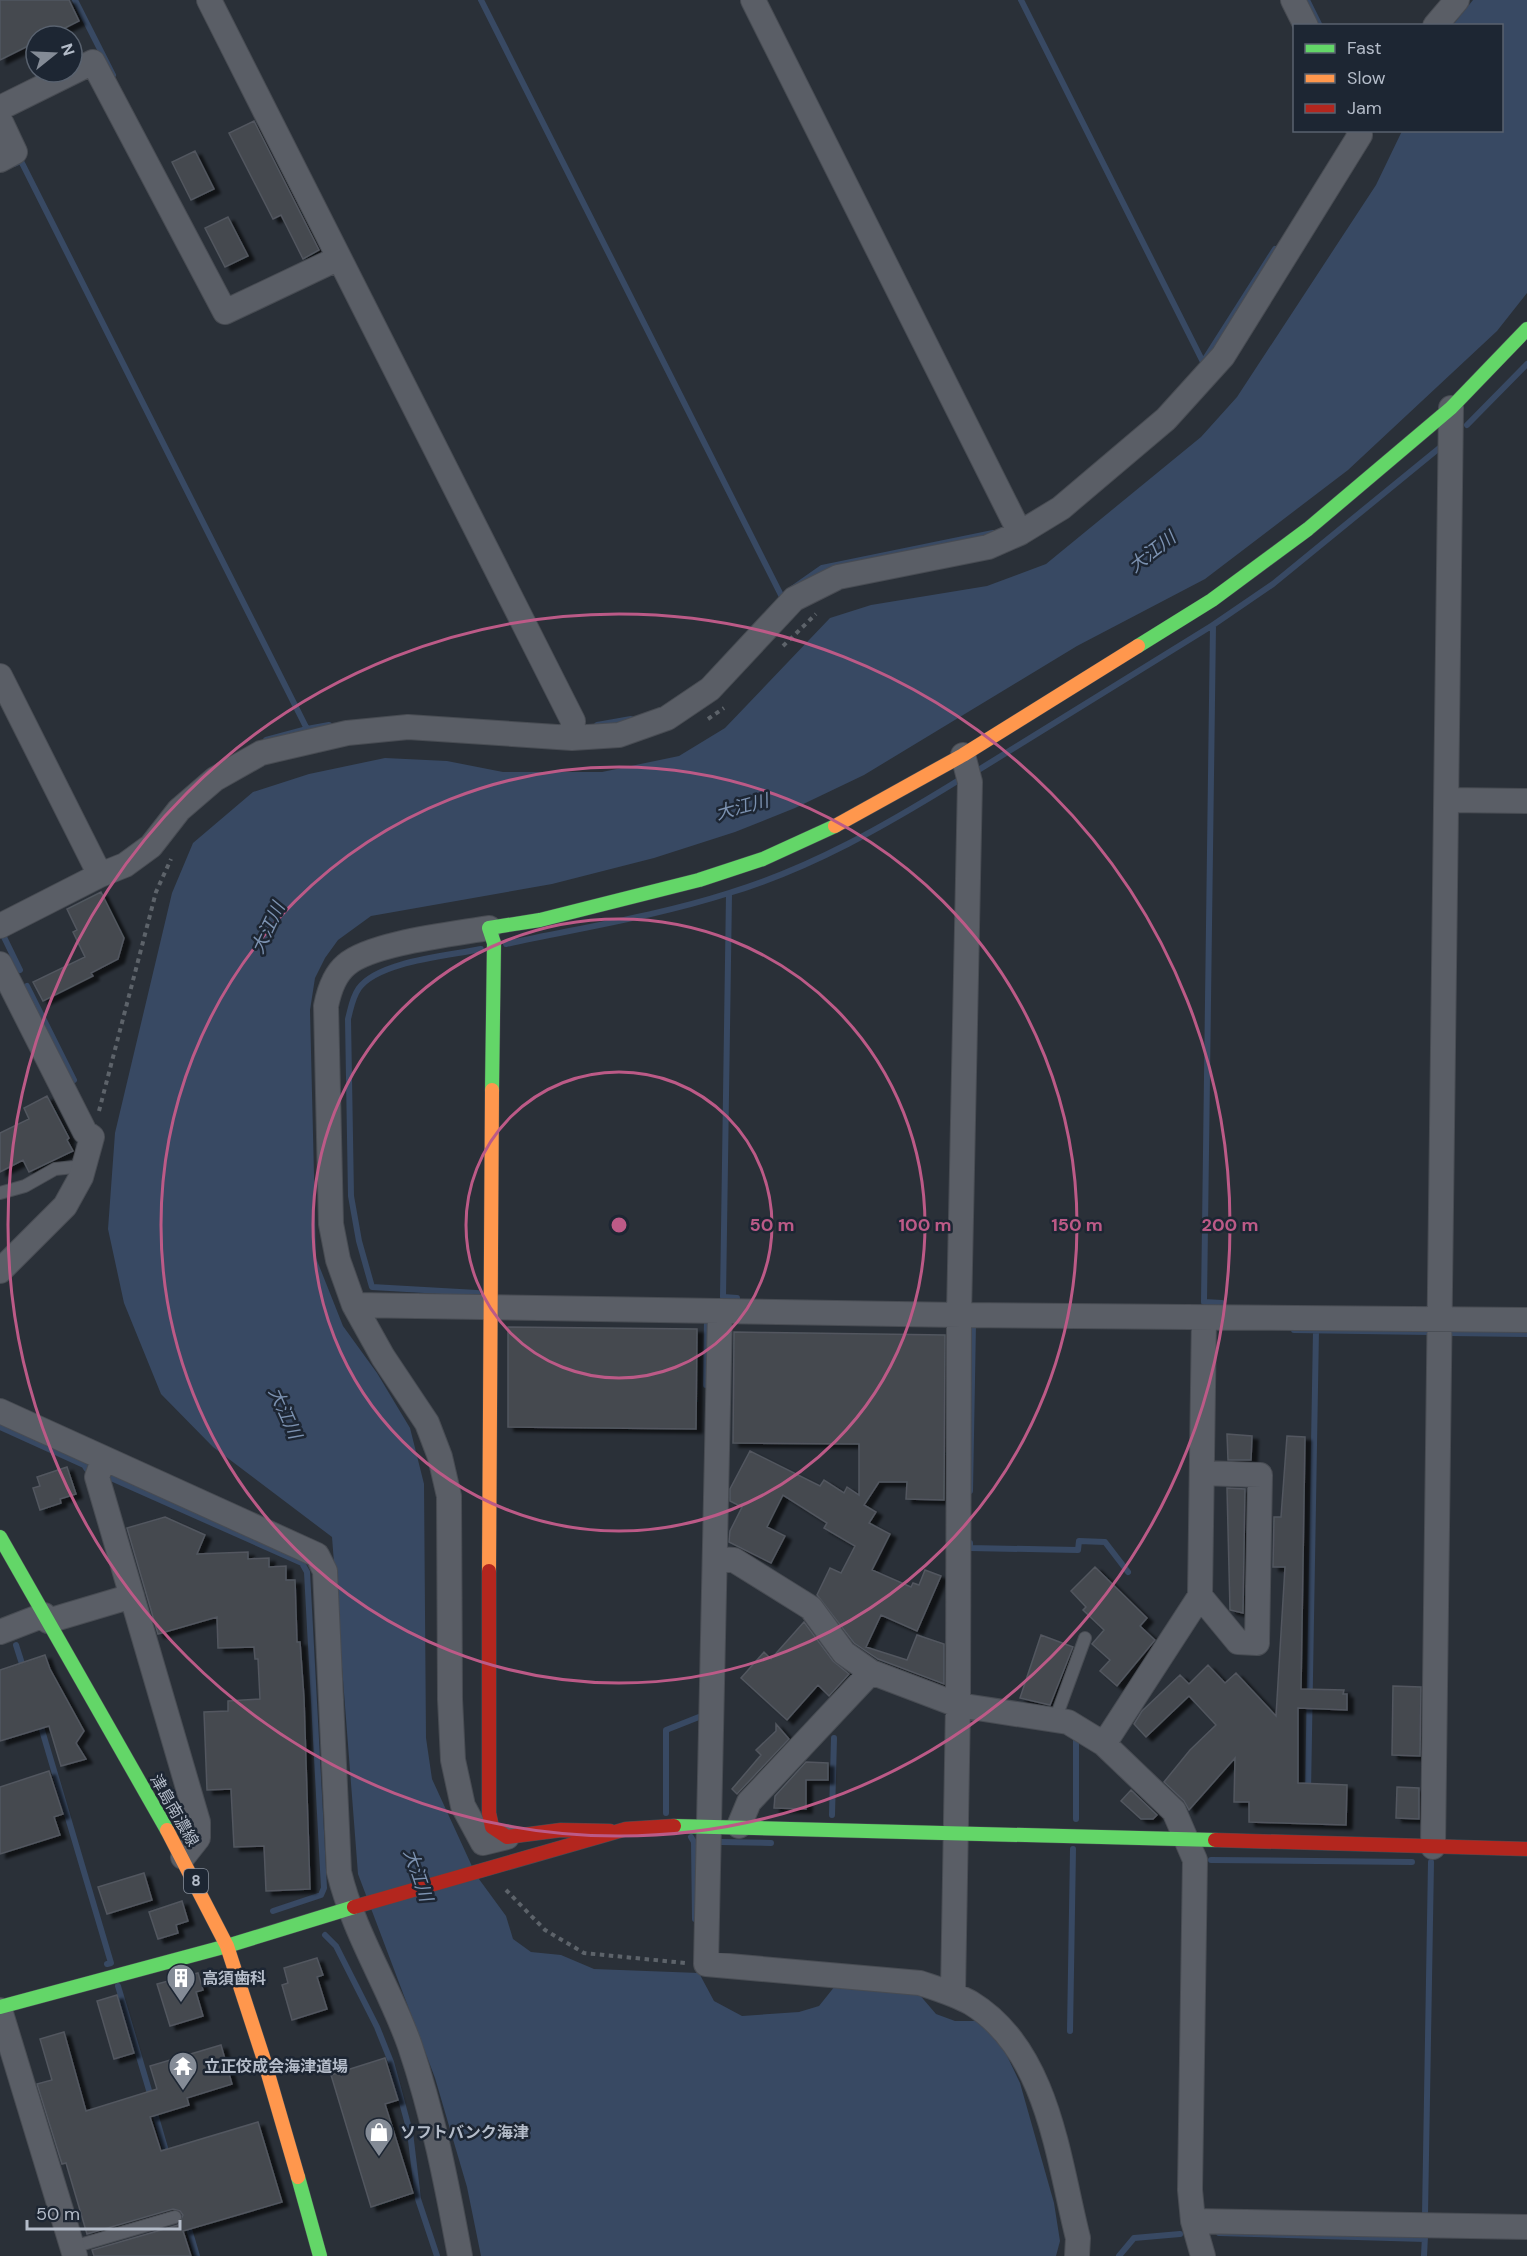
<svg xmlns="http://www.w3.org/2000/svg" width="1527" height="2256" font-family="'DM Sans','Noto Sans JP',sans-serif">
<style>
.water{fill:#384963}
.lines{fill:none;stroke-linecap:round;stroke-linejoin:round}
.stream{stroke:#384963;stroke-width:6}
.building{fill:#444950;stroke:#52575f;stroke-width:1.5;filter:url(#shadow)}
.lane-casing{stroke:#484c53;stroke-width:14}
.street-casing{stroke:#484c53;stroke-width:26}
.fast-casing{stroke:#484c53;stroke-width:15}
.slow-casing{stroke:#484c53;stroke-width:15}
.jam-casing{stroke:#484c53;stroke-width:15}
.path{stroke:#5d636a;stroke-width:4;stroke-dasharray:4.5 4.5;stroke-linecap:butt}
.lane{stroke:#5a5e66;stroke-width:12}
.street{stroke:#5a5e66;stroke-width:24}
.fast{stroke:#63d668;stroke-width:14}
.slow{stroke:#ff974d;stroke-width:14}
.jam{stroke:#b3261e;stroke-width:14}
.ring{fill:none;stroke:#bc5a87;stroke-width:3}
.labels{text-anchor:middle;stroke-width:5;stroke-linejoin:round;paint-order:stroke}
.shield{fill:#1d2633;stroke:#878f9c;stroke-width:1.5}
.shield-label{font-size:15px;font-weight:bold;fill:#b4bcc9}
.street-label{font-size:16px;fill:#b4bcc9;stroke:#1d2633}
.poi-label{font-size:16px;font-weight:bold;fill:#b4bcc9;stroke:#1d2633;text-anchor:start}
.water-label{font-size:18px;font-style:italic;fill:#7c92b1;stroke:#1d2633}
.centre{fill:#bc5a87;stroke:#1d2633;stroke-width:3}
.ring-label{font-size:18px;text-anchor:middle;font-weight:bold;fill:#bc5a87;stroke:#1d2633;stroke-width:5;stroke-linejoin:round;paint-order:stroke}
</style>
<defs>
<filter id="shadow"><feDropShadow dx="6" dy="4" stdDeviation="1.5" flood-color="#0009"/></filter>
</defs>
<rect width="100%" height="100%" fill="#2a3038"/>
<path class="water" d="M 1473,0 L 1527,0 L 1527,293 L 1497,331 L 1348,470 L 1205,579 L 1077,646 L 864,775 L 795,808 L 735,832 L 654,858 L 552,884 L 371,916 L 338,940 L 325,958 L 315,978 L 310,1010 L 316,1258 L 343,1326 L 377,1373 L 410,1428 L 424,1484 L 426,1738 L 432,1779 L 476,1875 L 506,1916 L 513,1939 L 531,1952 L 561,1955 L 594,1969 L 699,1973 L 714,2001 L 742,2016 L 799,2012 L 819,2006 L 835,1986 L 918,1993 L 936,2014 L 955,2021 L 976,2021 L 997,2035 L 1020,2083 L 1054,2203 L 1060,2241 L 1056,2256 L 481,2256 L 467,2187 L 435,2078 L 358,1874 L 332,1537 L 213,1447 L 161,1394 L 124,1303 L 108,1229 L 115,1133 L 172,893 L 193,843 L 253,792 L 309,774 L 385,758 L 447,761 L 503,772 L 602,772 L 679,756 L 725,728 L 830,618 L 871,605 L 987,586 L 1046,564 L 1201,437 L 1237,397 L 1376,185 L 1402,131 L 1502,130 L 1502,26 L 1453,25 Z"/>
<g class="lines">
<path class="stream" d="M 75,0 L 113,75
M 481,0 L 782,597
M 1021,0 L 1203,362
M 1307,0 L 1320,26
M 14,164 L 21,161 L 307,729 L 266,740
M 1203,362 L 1275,249
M 1467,425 L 1527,364
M 792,589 L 822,568 L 993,533
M 1213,625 L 1204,1302 L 1222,1303 L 1224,1310
M 597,725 L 631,719
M 307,729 L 329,725
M 980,769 L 1213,625 L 1273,584 L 1443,445
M 729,894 L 723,1297 L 737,1298 L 737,1302
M 2,933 L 20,970
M 506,944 C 580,928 657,916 729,893 C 812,868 886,825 959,780
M 27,986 L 74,1080
M 477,1297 L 477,1293 L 372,1287 L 359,1241 L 351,1196 L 348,1019 C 351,1008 352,998 359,988 C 379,961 448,956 481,949
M 1294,1330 L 1430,1332
M 1450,1333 L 1527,1334
M 706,1385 L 707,1319
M 0,1427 L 84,1465 L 91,1475
M 105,1479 L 111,1478 L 302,1563 L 307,1572 L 324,1888 L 321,1895 L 273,1911
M 970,1491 L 973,1324
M 970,1543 L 970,1548 L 1078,1550 L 1079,1541 L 1105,1542 L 1128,1572
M 16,1645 L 24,1670
M 39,1720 L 111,1963 L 107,1964
M 1308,1792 L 1316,1330
M 666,1813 L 666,1730 L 704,1715 L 704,1713
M 832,1815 L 834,1738
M 1076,1819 L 1076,1741
M 691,1837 L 694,1842 L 695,1919
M 721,1842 L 771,1843
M 1211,1860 L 1412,1862
M 325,1935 L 336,1946 L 377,2027 L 391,2062 L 410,2132 L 418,2199 L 437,2256
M 118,1986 L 151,2097
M 1070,2031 L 1073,1849
M 154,2110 L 168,2158
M 1425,2215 L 1431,1862
M 187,2222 L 197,2256
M 1219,2233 L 1425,2239
M 1119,2256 L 1134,2238 L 1180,2234
M 1424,2256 L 1425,2236"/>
</g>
<path class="building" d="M 0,0 L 69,0 L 79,21 L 49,36 L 36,36 L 36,42 L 0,60 Z
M 254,121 L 319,250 L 303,259 L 281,215 L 273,219 L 229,133 Z
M 195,151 L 214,189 L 191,200 L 172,162 Z
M 228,217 L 248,256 L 225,267 L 205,228 Z
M 101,892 L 124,938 L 118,959 L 91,973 L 93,976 L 43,1001 L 33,982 L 85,957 L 73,932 L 77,930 L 67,909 Z
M 47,1096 L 69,1138 L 67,1140 L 73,1151 L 29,1172 L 23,1160 L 0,1172 L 0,1133 L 29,1119 L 24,1108 Z
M 508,1327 L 697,1329 L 696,1429 L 508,1427 Z
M 734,1332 L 945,1335 L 944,1500 L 906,1499 L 907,1482 L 879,1482 L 864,1505 L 876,1512 L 869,1523 L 890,1534 L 872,1570 L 911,1587 L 913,1583 L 919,1585 L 925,1570 L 941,1576 L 917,1631 L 881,1615 L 866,1647 L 907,1660 L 917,1635 L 944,1644 L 944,1684 L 878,1659 L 854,1643 L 817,1595 L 830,1568 L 841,1573 L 855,1546 L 824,1528 L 827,1523 L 783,1495 L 767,1527 L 785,1536 L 771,1563 L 729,1542 L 730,1531 L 742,1507 L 730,1501 L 730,1489 L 750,1451 L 820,1486 L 824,1480 L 844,1493 L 847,1487 L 859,1495 L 859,1444 L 733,1443 Z
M 1227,1434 L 1252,1436 L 1251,1460 L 1228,1460 Z
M 1287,1436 L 1305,1437 L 1301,1689 L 1344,1690 L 1343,1694 L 1347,1694 L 1347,1710 L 1298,1708 L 1298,1783 L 1347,1785 L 1346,1825 L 1249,1822 L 1249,1802 L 1234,1802 L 1235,1758 L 1189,1810 L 1184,1801 L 1164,1782 L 1190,1750 L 1216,1725 L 1189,1696 L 1146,1737 L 1134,1724 L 1142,1711 L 1180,1675 L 1189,1684 L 1208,1665 L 1225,1683 L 1236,1673 L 1276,1716 L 1285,1567 L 1273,1567 L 1274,1517 L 1281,1517 Z
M 67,1467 L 76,1494 L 60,1499 L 61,1503 L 40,1510 L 33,1488 L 40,1486 L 37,1477 Z
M 1227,1488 L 1245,1489 L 1243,1613 L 1230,1610 Z
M 165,1517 L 205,1535 L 197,1554 L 248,1552 L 248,1559 L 269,1558 L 269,1567 L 286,1566 L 286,1580 L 295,1580 L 297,1642 L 300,1642 L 304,1698 L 310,1889 L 266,1891 L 264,1846 L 234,1847 L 231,1789 L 207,1790 L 204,1712 L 228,1711 L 228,1701 L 260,1699 L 258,1659 L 255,1659 L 254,1647 L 218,1648 L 217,1617 L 158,1634 L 127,1528 Z
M 1095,1567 L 1147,1618 L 1140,1626 L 1155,1640 L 1117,1686 L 1100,1671 L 1110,1660 L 1092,1644 L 1104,1630 L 1083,1610 L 1086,1607 L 1071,1591 Z
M 804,1622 L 833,1661 L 849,1674 L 829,1696 L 818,1685 L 787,1720 L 741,1678 L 764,1652 L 771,1659 Z
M 1041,1635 L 1073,1647 L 1050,1705 L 1020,1698 Z
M 45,1655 L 50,1669 L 84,1731 L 76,1743 L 86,1759 L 61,1766 L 49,1726 L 0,1741 L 0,1670 Z
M 1393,1686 L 1421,1687 L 1420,1756 L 1392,1755 Z
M 776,1724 L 789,1739 L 737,1794 L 732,1789 L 761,1755 L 756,1750 L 776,1731 Z
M 806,1762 L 828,1763 L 828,1780 L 806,1780 L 806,1809 L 774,1808 L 775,1796 Z
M 49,1771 L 63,1814 L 54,1817 L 60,1835 L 0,1854 L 0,1787 Z
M 1397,1787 L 1419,1788 L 1419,1819 L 1396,1818 Z
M 1131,1790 L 1157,1815 L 1153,1819 L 1141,1819 L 1121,1801 Z
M 144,1873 L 152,1900 L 107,1914 L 98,1887 Z
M 182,1901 L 188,1921 L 176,1925 L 178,1933 L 158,1939 L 149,1912 Z
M 317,1958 L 323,1975 L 317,1977 L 327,2009 L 292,2020 L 282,1985 L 288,1983 L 284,1968 Z
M 198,1973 L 203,1990 L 196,1992 L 203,2016 L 170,2026 L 157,1984 Z
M 117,1995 L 134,2053 L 114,2059 L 97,2001 Z
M 64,2032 L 86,2111 L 157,2089 L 150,2066 L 221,2045 L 232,2084 L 187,2098 L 189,2105 L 150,2117 L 161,2151 L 258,2122 L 282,2202 L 183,2231 L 191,2256 L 94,2256 L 92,2250 L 178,2225 L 183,2215 L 180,2211 L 173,2209 L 87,2234 L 66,2163 L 62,2164 L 37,2084 L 52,2080 L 40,2039 Z
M 385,2058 L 398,2100 L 385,2104 L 413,2193 L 371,2207 L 331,2075 Z"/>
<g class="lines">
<g class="lane-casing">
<path id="lane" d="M 0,1193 L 25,1186 L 55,1169 L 84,1166
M 1055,1720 L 1085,1638
M 73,2247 L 175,2217"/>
</g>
<g class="street-casing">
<path id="street" d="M 1293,0 L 1306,26
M 1435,26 L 1457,0
M 0,108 L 93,62 L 225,312 L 339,258
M 0,120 L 15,152 L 0,160
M 1020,533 L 1061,508 L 1166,419 L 1223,356 L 1360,135 L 1358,130
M 0,676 L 100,875 L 0,926
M 572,738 L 619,735 L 667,718 L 710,689 L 794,599 L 838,577 L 988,547 L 1020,533 L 753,0
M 1448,800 L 1527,801
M 100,875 L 125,865 L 151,846 L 179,810 L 215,779 L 261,753 L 347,733 L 408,727 L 572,738 L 573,721 L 209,0
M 489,928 C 455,934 371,943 346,965 C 334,975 329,991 326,1006 L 331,1224 L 338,1260 L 354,1305 L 959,1315 L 1527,1320
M 0,964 L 85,1132 L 92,1137 L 81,1177 L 65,1206 L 0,1271
M 354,1305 L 383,1357 L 427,1423 L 440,1457 L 449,1496 L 450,1699 L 453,1760 L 463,1806 L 483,1843 L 507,1837
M 720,1311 L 706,1964 L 920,1983 C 938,1989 955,1994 971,2003 C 1048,2050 1058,2159 1078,2238 L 1077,2256
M 0,1411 L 317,1555 L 325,1571 L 339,1872 C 354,1934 389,1986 410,2046 C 433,2114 447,2185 460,2256
M 103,1460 L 97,1477 L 198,1822 L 198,1838 L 183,1857
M 716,1559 L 734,1560 L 811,1608 L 844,1653 L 871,1672 L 958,1705 L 1068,1722 L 1104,1744 L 1174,1811 L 1195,1860 L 1190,2190 L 1193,2221 L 1203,2256
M 1200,1596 L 1238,1642 L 1257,1643 L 1260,1475 L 1202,1473
M 48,1621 L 132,1596
M 0,1632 L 44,1615
M 1104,1744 L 1200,1596 L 1204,1318
M 739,1826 L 749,1802 L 871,1672
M 1433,1847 L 1451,408
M 953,1993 L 958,1705 L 959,1315 L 970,782 L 963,755
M 0,2010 L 75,2256
M 1193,2221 L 1527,2227"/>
</g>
<g class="fast-casing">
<path id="fast" d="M 1138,646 L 1212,600 L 1308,529 L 1451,408 L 1527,329
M 492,1090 L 494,943 L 489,928 L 540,920 L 699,880 L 763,859 L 835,826
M 0,1537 L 167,1830
M 674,1826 L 1215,1840
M 0,2007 L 227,1946 L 354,1907
M 298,2177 L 320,2256"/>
</g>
<g class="slow-casing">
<path id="slow" d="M 835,826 L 963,755 L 1138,646
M 489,1571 L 492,1090
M 167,1830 L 227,1946 L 264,2060 L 298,2177"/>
</g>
<g class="jam-casing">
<path id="jam" d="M 489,1571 L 489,1813 L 492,1827 L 507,1837 L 561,1830 L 610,1831
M 1215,1840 L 1527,1849
M 354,1907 L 626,1829 L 674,1826"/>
</g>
<path class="path" d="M 783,646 L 816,614
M 708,719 L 724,708
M 99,1111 L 156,892 L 171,859
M 506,1890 L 545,1930 L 584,1953 L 685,1963"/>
<use href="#lane" class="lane"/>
<use href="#street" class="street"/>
<use href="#fast" class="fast"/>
<use href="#slow" class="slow"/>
<use href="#jam" class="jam"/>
</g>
<g class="ring">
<circle cx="619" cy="1225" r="153"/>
<circle cx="619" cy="1225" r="306"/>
<circle cx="619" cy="1225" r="458"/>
<circle cx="619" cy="1225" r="611"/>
</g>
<defs>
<g id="building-pin" transform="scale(1.5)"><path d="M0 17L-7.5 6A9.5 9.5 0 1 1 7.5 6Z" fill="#848b96" stroke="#1d2633"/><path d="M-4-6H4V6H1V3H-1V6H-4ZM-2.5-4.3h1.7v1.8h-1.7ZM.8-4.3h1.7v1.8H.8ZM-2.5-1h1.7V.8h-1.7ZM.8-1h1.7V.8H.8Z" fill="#fff"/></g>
<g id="temple-pin" transform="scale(1.5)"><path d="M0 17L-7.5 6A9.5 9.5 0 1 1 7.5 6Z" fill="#848b96" stroke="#1d2633"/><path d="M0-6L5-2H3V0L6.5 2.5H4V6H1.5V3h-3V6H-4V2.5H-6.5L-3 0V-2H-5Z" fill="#fff"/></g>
<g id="shop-pin" transform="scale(1.5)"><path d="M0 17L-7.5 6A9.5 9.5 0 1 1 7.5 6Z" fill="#848b96" stroke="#1d2633"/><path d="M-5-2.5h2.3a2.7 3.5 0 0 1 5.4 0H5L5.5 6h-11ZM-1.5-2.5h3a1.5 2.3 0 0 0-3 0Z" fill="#fff"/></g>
</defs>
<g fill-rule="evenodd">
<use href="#building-pin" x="181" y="1978"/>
<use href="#temple-pin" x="183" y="2066"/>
<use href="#shop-pin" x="379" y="2132"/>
</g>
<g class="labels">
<rect class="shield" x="184" y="1869" width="24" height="24" rx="4.5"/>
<g class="shield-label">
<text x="196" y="1886">8</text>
</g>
<g class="street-label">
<text transform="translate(175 1810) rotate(60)" y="6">津島南濃線</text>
</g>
<g class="poi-label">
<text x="202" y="1984">高須歯科</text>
<text x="204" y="2072">立正佼成会海津道場</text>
<text x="400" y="2138">ソフトバンク海津</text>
</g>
<g class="water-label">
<text transform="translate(1152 552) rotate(-38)" y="6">大江川</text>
<text transform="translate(742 807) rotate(-15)" y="6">大江川</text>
<text transform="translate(268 928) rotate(-65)" y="6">大江川</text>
<text transform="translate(285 1413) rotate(66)" y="6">大江川</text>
<text transform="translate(418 1875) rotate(71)" y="6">大江川</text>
</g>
</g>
<circle cx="619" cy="1225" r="9" class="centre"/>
<g class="ring-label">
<text x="772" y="1231">50 m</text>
<text x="925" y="1231">100 m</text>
<text x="1077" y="1231">150 m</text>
<text x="1230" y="1231">200 m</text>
</g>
<rect x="1293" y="24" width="210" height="108" fill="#1d2633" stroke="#59626f" stroke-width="1.5"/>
<rect x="1305" y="44" width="30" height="9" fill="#63d668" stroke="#59626f" stroke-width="1.5"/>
<text x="1347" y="54" font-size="18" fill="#b4bcc9">Fast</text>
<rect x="1305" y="74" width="30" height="9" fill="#ff974d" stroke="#59626f" stroke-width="1.5"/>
<text x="1347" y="84" font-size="18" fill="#b4bcc9">Slow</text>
<rect x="1305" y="104" width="30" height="9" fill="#b3261e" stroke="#59626f" stroke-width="1.5"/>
<text x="1347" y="114" font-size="18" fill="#b4bcc9">Jam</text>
<g transform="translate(54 54) rotate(72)"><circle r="28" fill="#1d2633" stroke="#59626f" stroke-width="1.5"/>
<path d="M0-4.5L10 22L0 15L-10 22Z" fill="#848b96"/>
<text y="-9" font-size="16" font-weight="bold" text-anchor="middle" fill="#b4bcc9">N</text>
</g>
<path d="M27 2220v9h153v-9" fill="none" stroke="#b4bcc9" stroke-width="3"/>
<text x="36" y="2220" font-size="18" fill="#b4bcc9" stroke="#1d2633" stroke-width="4.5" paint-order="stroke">50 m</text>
</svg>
